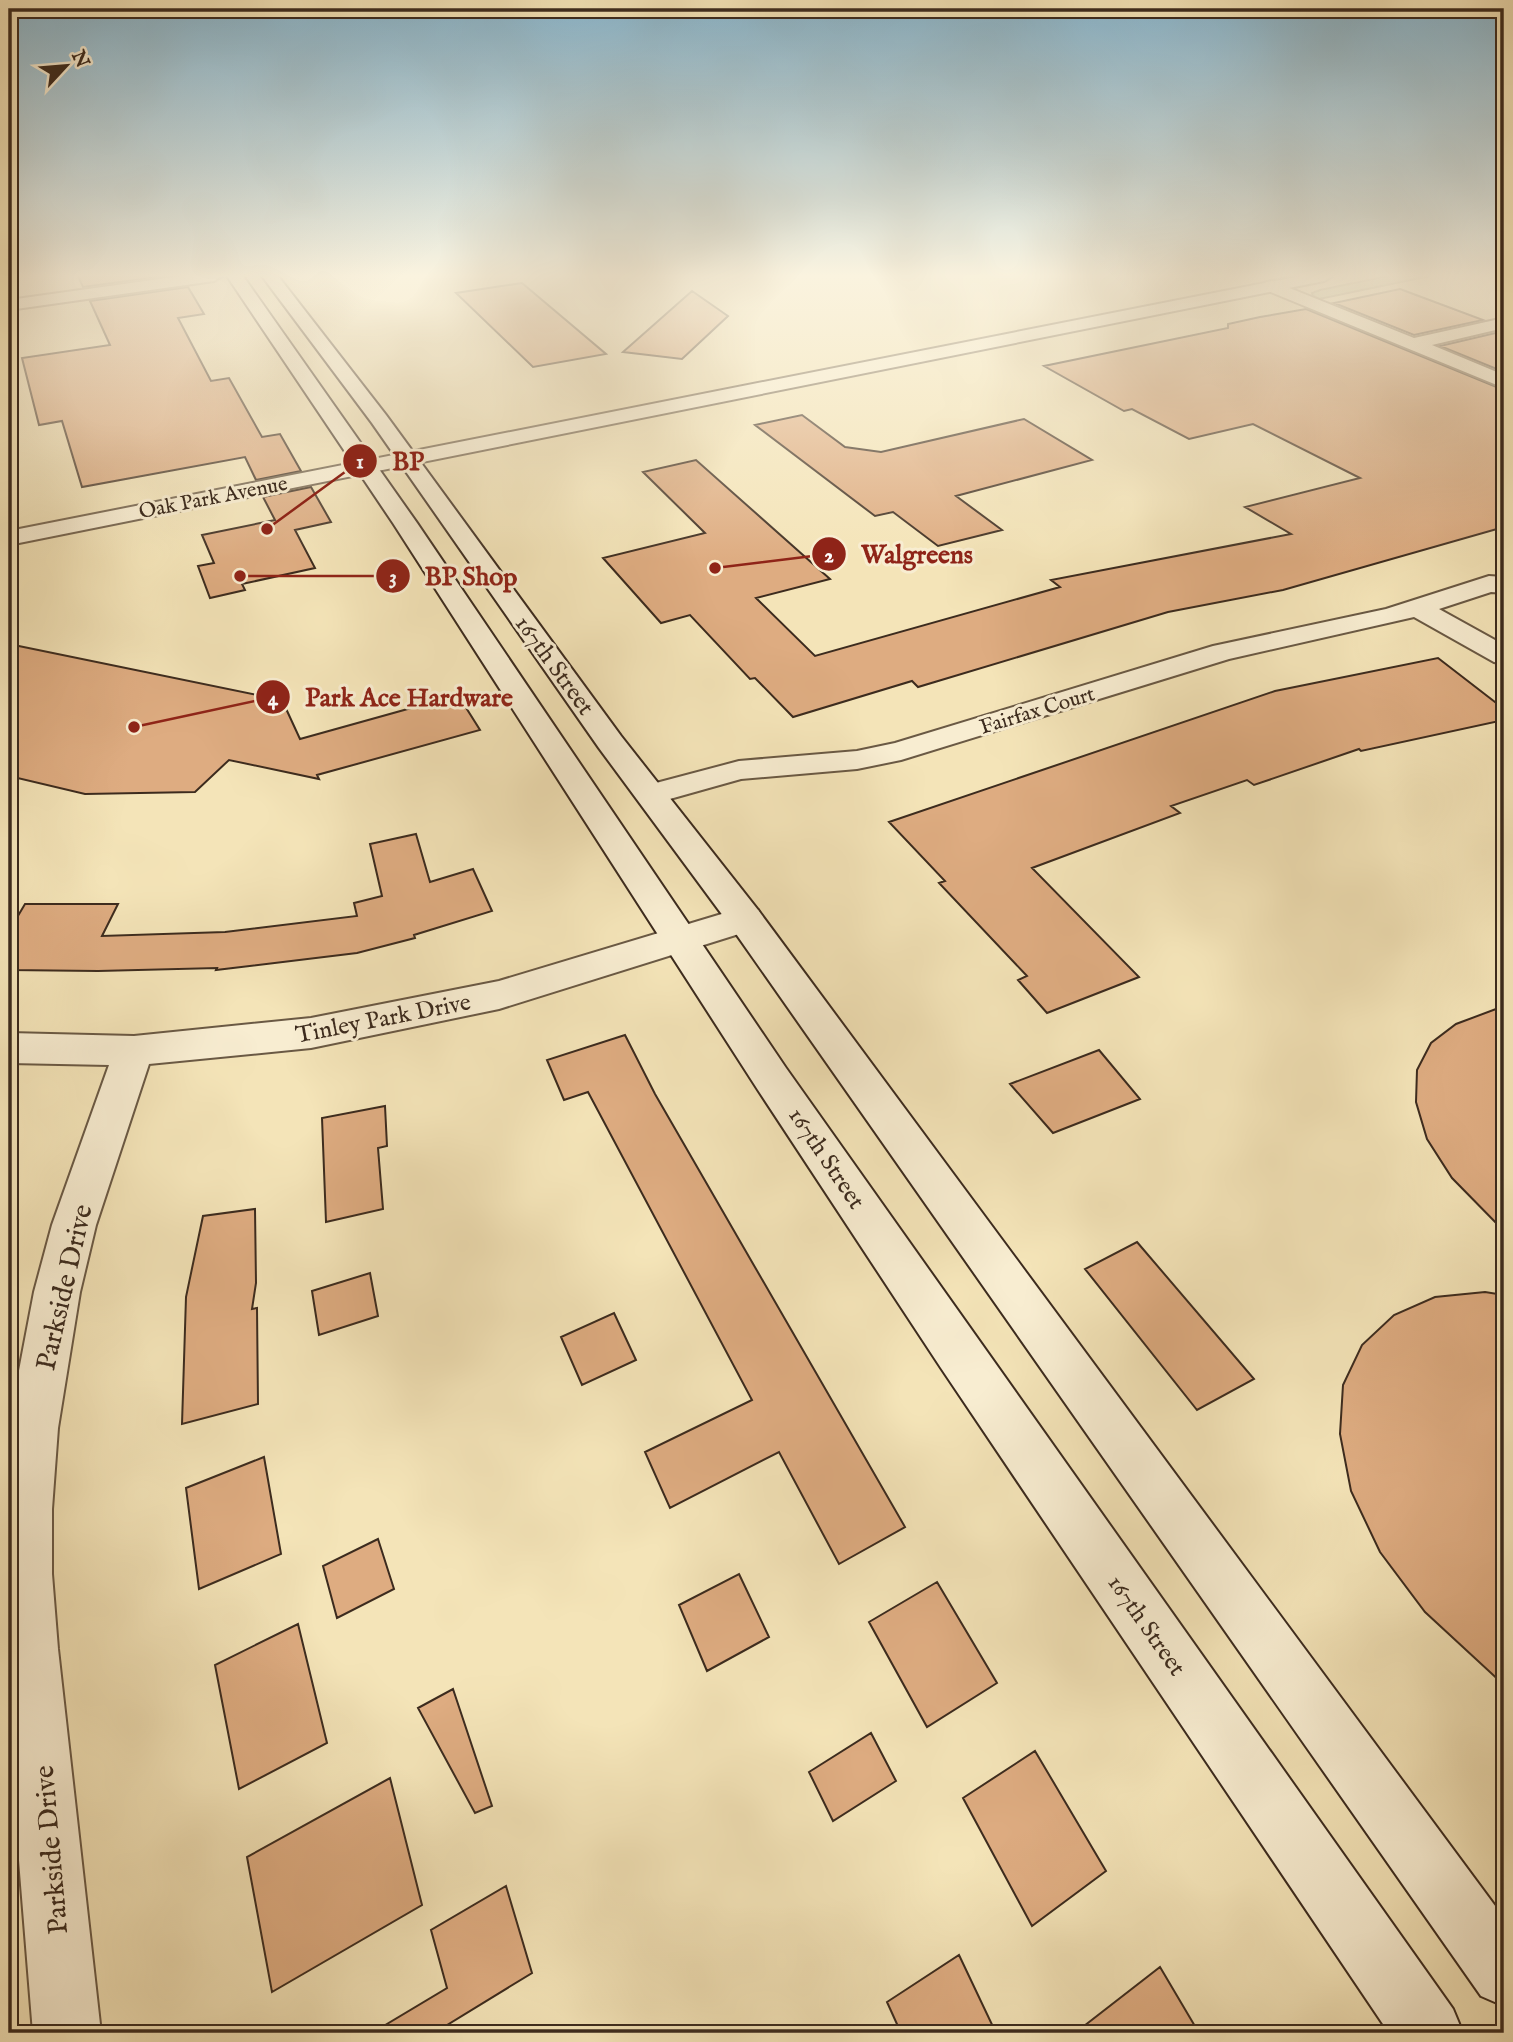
<svg xmlns="http://www.w3.org/2000/svg" width="1513" height="2042" font-family="'IM FELL English',serif">
<style>
.green{fill:#b7c592;stroke:#7a7858;stroke-width:2}
.building{fill:#deac81;stroke:#3c2b1e;stroke-width:2}
.lines{fill:none;stroke-linecap:round;stroke-linejoin:round}
.minor-casing{stroke:#6a5944;stroke-width:4}
.tertiary-casing{stroke:#6a5944;stroke-width:4}
.secondary-casing{stroke:#3c2b1e;stroke-width:4}
.minor{fill:#f8edd1;fill-rule:evenodd}
.tertiary{fill:#f8edd1;fill-rule:evenodd}
.secondary{fill:#f8edd1;fill-rule:evenodd}
.labels{text-anchor:middle;stroke-width:6;stroke-linejoin:round;paint-order:stroke}
.far-street-label{font-size:21px;fill:#3c2b1e;stroke:#f8edd1}
.street-label{font-size:24px;fill:#3c2b1e;stroke:#f8edd1}
.near-street-label{font-size:28px;fill:#3c2b1e;stroke:#f8edd1}
.leader{fill:none;stroke:#8f2418;stroke-width:2.5}
.callout-dot{fill:#8f2418;stroke:#f8edd1;stroke-width:2.5}
.mark-label{font-size:21px;text-anchor:middle;font-weight:bold;fill:#fff}
.callout-label{font-size:26px;text-anchor:middle;font-weight:bold;fill:#8f2418;stroke:#f8edd1;stroke-width:6;stroke-linejoin:round;paint-order:stroke}
</style>
<rect width="100%" height="100%" fill="#f4e4b8"/>
<filter id="stains"><feTurbulence type="fractalNoise" baseFrequency=".00286" numOctaves="4"/><feColorMatrix values="0 0 0 0 .2 0 0 0 0 .09 0 0 0 0 .02 0 0 0 .5 -.17"/></filter>
<radialGradient id="worn" r=".72"><stop offset=".6" stop-color="#630" stop-opacity="0"/><stop offset="1" stop-color="#630" stop-opacity=".3"/></radialGradient>
<path class="green" d="M 1388,276 L 1430,276 L 1319,299 L 1313,296 L 1312,293 L 1320,290 Z"/>
<path class="building" d="M 78,276 L 164,276 L 83,287 Z
M 522,283 L 606,354 L 533,367 L 456,293 Z
M 188,287 L 204,314 L 178,318 L 211,381 L 229,378 L 262,437 L 280,434 L 301,471 L 256,480 L 245,457 L 82,487 L 62,421 L 39,425 L 22,358 L 110,345 L 90,301 Z
M 1400,289 L 1483,320 L 1414,335 L 1334,303 Z
M 692,291 L 728,316 L 682,359 L 623,352 Z
M 1306,309 L 1504,390 L 1504,527 L 1283,590 L 1168,612 L 918,687 L 912,681 L 793,717 L 755,678 L 750,679 L 690,615 L 661,623 L 603,558 L 705,533 L 643,472 L 696,460 L 830,579 L 756,598 L 815,656 L 1060,587 L 1051,580 L 1291,534 L 1245,507 L 1360,478 L 1253,424 L 1189,439 L 1132,409 L 1124,411 L 1044,366 L 1228,328 L 1228,324 L 1260,317 Z
M 1504,331 L 1504,372 L 1440,346 Z
M 802,415 L 845,447 L 881,452 L 1024,419 L 1092,460 L 956,496 L 1002,530 L 938,546 L 893,512 L 875,516 L 755,425 Z
M 311,487 L 331,522 L 295,530 L 315,568 L 242,584 L 245,590 L 210,598 L 198,566 L 214,563 L 202,535 L 275,520 L 263,497 Z
M 9,644 L 282,700 L 300,739 L 458,695 L 480,730 L 317,775 L 319,779 L 229,760 L 195,792 L 85,794 L 9,776 Z
M 1438,658 L 1504,709 L 1504,720 L 1361,751 L 1359,749 L 1254,785 L 1247,780 L 1171,806 L 1180,813 L 1032,868 L 1139,977 L 1047,1013 L 1018,980 L 1027,976 L 939,883 L 945,881 L 889,822 L 1275,691 Z
M 416,834 L 430,882 L 473,869 L 492,911 L 414,935 L 415,938 L 357,953 L 216,970 L 217,968 L 98,971 L 9,970 L 9,931 L 25,904 L 118,904 L 102,936 L 225,932 L 357,916 L 354,903 L 382,896 L 370,844 Z
M 1504,1006 L 1504,1231 L 1452,1178 L 1427,1139 L 1416,1102 L 1417,1070 L 1431,1043 L 1456,1024 Z
M 625,1035 L 655,1094 L 905,1527 L 839,1564 L 779,1452 L 670,1508 L 645,1452 L 752,1400 L 588,1092 L 564,1100 L 547,1060 Z
M 1099,1050 L 1140,1099 L 1053,1133 L 1010,1084 Z
M 385,1106 L 387,1146 L 378,1148 L 383,1209 L 326,1222 L 322,1118 Z
M 255,1209 L 256,1283 L 252,1309 L 257,1308 L 258,1404 L 182,1424 L 186,1297 L 203,1216 Z
M 1137,1242 L 1254,1379 L 1197,1410 L 1085,1269 Z
M 370,1273 L 378,1316 L 319,1335 L 312,1291 Z
M 1485,1292 L 1504,1295 L 1504,1685 L 1425,1612 L 1380,1552 L 1351,1491 L 1340,1434 L 1343,1385 L 1362,1345 L 1394,1315 L 1435,1297 Z
M 614,1313 L 636,1360 L 582,1385 L 561,1337 Z
M 264,1457 L 281,1554 L 199,1589 L 186,1488 Z
M 378,1539 L 394,1589 L 337,1618 L 323,1566 Z
M 739,1574 L 769,1637 L 707,1671 L 679,1605 Z
M 937,1582 L 997,1683 L 927,1727 L 869,1622 Z
M 298,1624 L 327,1743 L 239,1789 L 215,1665 Z
M 453,1689 L 492,1806 L 475,1813 L 418,1708 Z
M 871,1733 L 896,1781 L 833,1821 L 809,1772 Z
M 1035,1751 L 1106,1871 L 1032,1926 L 963,1798 Z
M 390,1778 L 422,1905 L 272,1992 L 247,1857 Z
M 506,1886 L 532,1973 L 434,2033 L 372,2033 L 447,1988 L 431,1930 Z
M 959,1955 L 996,2033 L 901,2033 L 887,2002 Z
M 1160,1967 L 1199,2033 L 1075,2033 Z"/>
<g class="lines">
<g class="minor-casing">
<path id="minor" d="M 181,276 L 222,276 L 214,281 L 9,310 L 9,300 Z
M 1272,281 L 1414,338 L 1504,318 L 1504,328 L 1432,345 L 1504,375 L 1504,388 L 1266,290 L 1263,286 L 1266,282 Z
M 1489,576 L 1504,577 L 1504,593 L 1491,592 L 1439,609 L 1504,645 L 1504,664 L 1494,662 L 1414,617 L 1229,659 L 901,760 L 857,769 L 741,779 L 652,804 L 641,801 L 636,794 L 641,787 L 739,761 L 857,751 L 895,743 L 1213,646 L 1386,609 Z
M 745,907 L 758,910 L 763,919 L 758,928 L 499,1009 L 311,1048 L 149,1064 L 96,1225 L 80,1292 L 58,1428 L 52,1509 L 52,1574 L 58,1649 L 101,2033 L 33,2033 L 9,1737 L 9,1423 L 34,1292 L 52,1225 L 109,1065 L 9,1063 L 9,1033 L 134,1036 L 311,1018 L 499,981 Z"/>
</g>
<g class="tertiary-casing">
<path id="tertiary" d="M 1300,276 L 1332,276 L 1324,281 L 9,545 L 9,531 Z"/>
</g>
<g class="secondary-casing">
<path id="secondary" d="M 227,276 L 243,276 L 417,523 L 786,1068 L 1453,2009 L 1463,2033 L 1389,2033 L 941,1368 L 758,1090 L 393,523 Z
M 262,276 L 278,276 L 386,415 L 621,736 L 758,910 L 1504,1918 L 1504,2006 L 1481,1996 L 732,928 L 599,748 L 372,423 Z"/>
</g>
<use href="#minor" class="minor"/>
<use href="#tertiary" class="tertiary"/>
<use href="#secondary" class="secondary"/>
</g>
<linearGradient id="sky" x2="0" y2="1"><stop stop-color="#89b8d1"/><stop offset="0.49" stop-color="#faf3df"/><stop offset="1" stop-color="#faf3df" stop-opacity="0"/></linearGradient>
<rect width="1513" height="562" fill="url(#sky)"/>
<g class="labels">
<g class="far-street-label">
<text transform="translate(213 497) rotate(-11)" y="7">Oak Park Avenue</text>
<text transform="translate(1037 710) rotate(-17)" y="7">Fairfax Court</text>
</g>
<g class="street-label">
<text transform="translate(555 665) rotate(54)" y="8">167th Street</text>
<text transform="translate(383 1018) rotate(-11)" y="8">Tinley Park Drive</text>
<text transform="translate(827 1158) rotate(56)" y="8">167th Street</text>
<text transform="translate(1147 1625) rotate(55)" y="8">167th Street</text>
</g>
<g class="near-street-label">
<text transform="translate(63 1287) rotate(-77)" y="10">Parkside Drive</text>
<text transform="translate(50 1850) rotate(-95)" y="10">Parkside Drive</text>
</g>
</g>
<path class="leader" d="M267 529L360 461M715 568L829 554M240 576L393 576M134 727L273 697"/>
<g class="callout-dot">
<circle cx="267" cy="529" r="7"/>
<circle cx="715" cy="568" r="7"/>
<circle cx="240" cy="576" r="7"/>
<circle cx="134" cy="727" r="7"/>
<circle cx="360" cy="461" r="18"/>
<circle cx="829" cy="554" r="18"/>
<circle cx="393" cy="576" r="18"/>
<circle cx="273" cy="697" r="18"/>
</g>
<g class="mark-label">
<text x="360" y="468">1</text>
<text x="829" y="562">2</text>
<text x="393" y="583">3</text>
<text x="273" y="705">4</text>
</g>
<g class="callout-label">
<text x="408" y="470">BP</text>
<text x="917" y="563">Walgreens</text>
<text x="471" y="585">BP Shop</text>
<text x="409" y="706">Park Ace Hardware</text>
</g>
<rect width="1513" height="2042" fill="none" stroke="#f4e4b8" stroke-width="35"/>
<rect x="10" y="10" width="1492" height="2021" fill="none" stroke="#3c2b1e" stroke-width="3.5"/>
<rect x="18" y="18" width="1478" height="2007" fill="none" stroke="#3c2b1e" stroke-width="2"/>
<g transform="translate(66 66) rotate(64)" stroke="#f8edd1" stroke-width="5" paint-order="stroke">
<path d="M0-5L12 26L0 18L-12 26Z" fill="#3c2b1e"/>
<text y="-10" font-size="19" font-weight="bold" text-anchor="middle" fill="#3c2b1e">N</text>
</g>
<rect width="100%" height="100%" filter="url(#stains)"/>
<rect width="100%" height="100%" fill="url(#worn)"/>
</svg>
